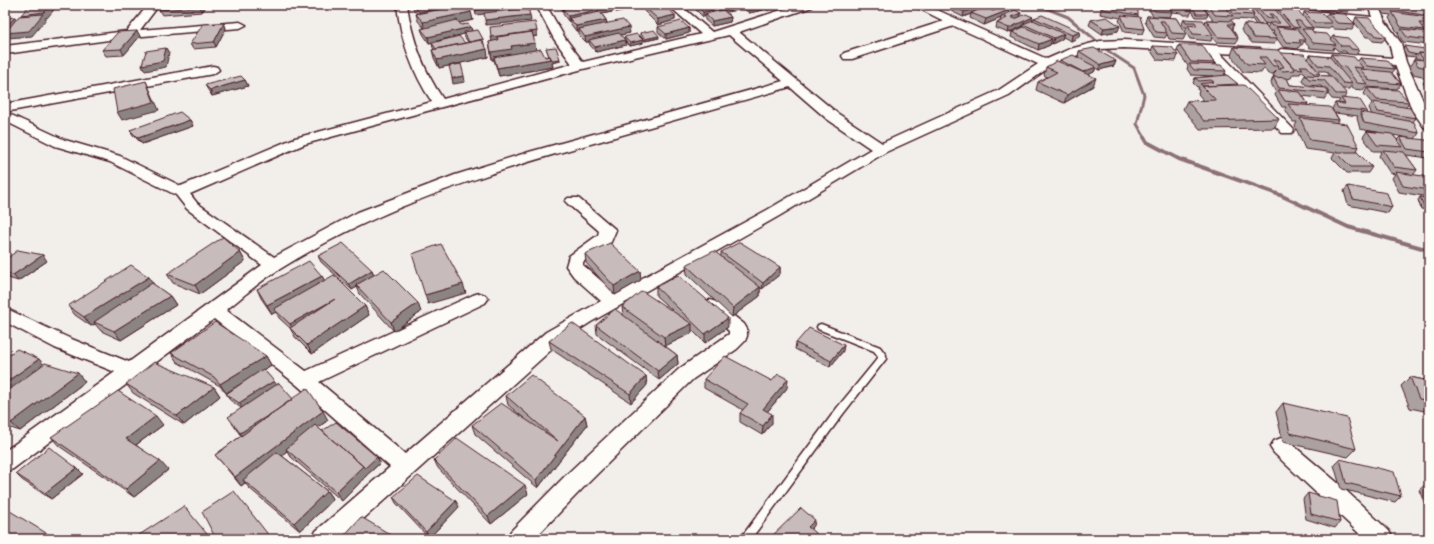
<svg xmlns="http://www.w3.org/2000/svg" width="1434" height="544" font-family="'Comic Neue',sans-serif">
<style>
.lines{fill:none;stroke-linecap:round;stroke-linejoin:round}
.stream-far1{stroke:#8b6f75;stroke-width:3}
.stream{stroke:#8b6f75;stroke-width:4}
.service-casing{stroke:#4a1f2b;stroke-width:3}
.minor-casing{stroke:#4a1f2b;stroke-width:3}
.service{fill:#fdfcf7;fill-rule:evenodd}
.minor{fill:#fdfcf7;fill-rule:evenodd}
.wall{fill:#aca1a1;stroke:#4a1f2b;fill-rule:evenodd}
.shaded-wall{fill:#8c8383;stroke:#4a1f2b}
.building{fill:#c8bbbb;stroke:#4a1f2b}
</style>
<rect width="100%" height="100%" fill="#f2efeb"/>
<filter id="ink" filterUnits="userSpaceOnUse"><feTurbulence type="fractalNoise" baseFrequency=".025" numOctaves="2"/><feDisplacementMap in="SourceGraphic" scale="8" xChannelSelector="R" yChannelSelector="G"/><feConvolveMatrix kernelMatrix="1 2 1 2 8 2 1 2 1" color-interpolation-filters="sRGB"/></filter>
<g filter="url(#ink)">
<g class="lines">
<path class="stream-far1" d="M 1038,5 L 1068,17 L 1111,53 L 1134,68 L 1144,95 L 1137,124 L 1145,138"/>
<path class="stream" d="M 1144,137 L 1147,142 L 1179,159 L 1280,195 L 1348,227 L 1429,250"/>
<g class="service-casing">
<path id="service" d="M 821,324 L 880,347 L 886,355 L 886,359 L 843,414 L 751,539 L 740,539 L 837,408 L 878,358 L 878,356 L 874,351 L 818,329 L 817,327 L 818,325 Z"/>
</g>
<g class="minor-casing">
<path id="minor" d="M 148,5 L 159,5 L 140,30 L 240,22 L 246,25 L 240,28 L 131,37 L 5,54 L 5,46 L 127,31 Z
M 397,5 L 407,5 C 412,39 423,70 443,99 L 572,64 L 554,39 L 536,5 L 546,5 L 565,38 L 583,62 L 701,34 L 668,5 L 680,5 L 712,32 L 797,5 L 813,5 L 812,7 L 739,32 L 837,113 L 882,143 L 999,90 L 1038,64 L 954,26 L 852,59 L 844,59 L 842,56 L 844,53 L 944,21 L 912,5 L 926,5 L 1047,59 L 1070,49 L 1100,41 L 1124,40 L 1260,48 L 1262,51 L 1260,54 L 1256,55 L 1220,53 L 1294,130 L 1292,133 L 1282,133 L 1206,52 L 1124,48 L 1100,49 L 1078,55 L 1051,66 L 1009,96 L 886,152 L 779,216 L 591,322 L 560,342 L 341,539 L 312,539 L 316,531 L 390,467 L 297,385 L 214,319 L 13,469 L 5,472 L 5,451 L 115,372 L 55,348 L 5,322 L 5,308 L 69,338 L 129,362 L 262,265 L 187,209 L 176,195 L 110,162 L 55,146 L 5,121 L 5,104 L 213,66 L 217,67 L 219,70 L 213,74 L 5,112 L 65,140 L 120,156 L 181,186 L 295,138 L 432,102 C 412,72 401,41 397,5 ZM 729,35 L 783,81 L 529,152 L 455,175 L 358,212 L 274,257 L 197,203 L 190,194 L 305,144 L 583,69 ZM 790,87 L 827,119 L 871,149 L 767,210 L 615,293 L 583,265 L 583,262 L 611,242 L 616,230 L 578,198 L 568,198 L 565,201 L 568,204 L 599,231 L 598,235 L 569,256 L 566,266 L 574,277 L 601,301 L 546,332 L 405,454 L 319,382 L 485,303 L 488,299 L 485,295 L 479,293 L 473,295 L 306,371 L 226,310 C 244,296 261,280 280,269 C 379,207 489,172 601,141 C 664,123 727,105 790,87 Z
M 1210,5 L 1249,5 L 1372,17 L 1368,5 L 1378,5 L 1385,21 L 1401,43 L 1406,62 L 1429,114 L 1429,128 L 1424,127 L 1412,110 L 1395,65 L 1281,57 L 1275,53 L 1281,49 L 1393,58 L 1389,43 L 1375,24 L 1215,8 Z
M 710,300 L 716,302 L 744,324 L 747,329 L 747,336 L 745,341 L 737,349 L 693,379 L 584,487 L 534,539 L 507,539 L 511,531 L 568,473 L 679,369 L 729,334 L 729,331 L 704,310 L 701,306 L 704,302 Z
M 1281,438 L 1288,441 L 1339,484 L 1389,531 L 1393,539 L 1365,539 L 1274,453 L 1270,447 L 1274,441 Z"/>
</g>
<use href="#service" class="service"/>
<use href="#minor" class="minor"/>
</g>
<path class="wall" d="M 162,5 L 206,5 L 202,12 L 162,15 L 159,10 Z
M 412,5 L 468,5 L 473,20 L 459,23 L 461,25 L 471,27 L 472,31 L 483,39 L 484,44 L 488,57 L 439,68 L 434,58 L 432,50 L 434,49 L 433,48 L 432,43 L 465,43 L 468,42 L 465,38 L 464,34 L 429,43 L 423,34 L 421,29 L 424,28 L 418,21 L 416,14 L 417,13 L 414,10 Z
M 560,5 L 610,5 L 612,12 L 602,14 L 606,20 L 607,23 L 630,33 L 620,35 L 624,39 L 624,37 L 643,40 L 643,43 L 630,46 L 625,41 L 626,45 L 596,52 L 590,45 L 589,42 L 586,42 L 579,35 L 579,31 L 576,31 L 570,23 L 570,21 L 568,21 L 563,14 L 563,11 Z
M 612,5 L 646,5 L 616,12 L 612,7 Z
M 689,5 L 737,5 L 737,10 L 725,12 L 731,17 L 730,22 L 712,26 L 705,20 L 705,16 L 703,17 L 695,9 L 695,6 L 691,7 Z
M 739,5 L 783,5 L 783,7 L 767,10 L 763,7 L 763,10 L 749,13 Z
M 942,5 L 990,5 L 990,7 L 988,8 L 993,11 L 1009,10 L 1008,14 L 1032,21 L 1033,20 L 1034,18 L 1080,32 L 1079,37 L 1071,41 L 1063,37 L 1062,39 L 1052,44 L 1051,43 L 1050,45 L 1038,50 L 1011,37 L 1012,32 L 1022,28 L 1023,26 L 1008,33 L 996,28 L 997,23 L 1000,21 L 1001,18 L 984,25 L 970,18 L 971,14 L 963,17 L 951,11 L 951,8 L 950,9 Z
M 1102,5 L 1131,5 L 1128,9 L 1138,15 L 1138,17 L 1144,29 L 1142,34 L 1124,32 L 1119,20 L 1121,18 L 1100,14 L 1101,9 Z
M 1146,5 L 1201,5 L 1208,14 L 1207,17 L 1196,17 L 1192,11 L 1190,15 L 1184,15 L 1182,13 L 1172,12 L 1170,17 L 1153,16 Z
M 1205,5 L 1224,5 L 1225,7 L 1226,5 L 1246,5 L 1249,9 L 1254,9 L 1256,6 L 1275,9 L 1276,7 L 1303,16 L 1304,12 L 1325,17 L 1328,13 L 1355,24 L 1352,30 L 1334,29 L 1331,26 L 1329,29 L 1313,28 L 1312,30 L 1314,33 L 1331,39 L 1333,36 L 1359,50 L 1356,55 L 1348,54 L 1345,51 L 1338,51 L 1334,47 L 1333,50 L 1310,48 L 1304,41 L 1302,45 L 1300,45 L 1298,49 L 1283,47 L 1273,33 L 1274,31 L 1270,31 L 1277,39 L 1274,44 L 1252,43 L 1241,30 L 1244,24 L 1256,25 L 1252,19 L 1251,20 L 1232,19 L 1230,21 L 1234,24 L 1232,29 L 1238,38 L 1236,43 L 1216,42 L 1212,37 L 1211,41 L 1190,39 L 1185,31 L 1187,27 L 1184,27 L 1182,24 L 1184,19 L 1205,23 L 1206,20 L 1213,20 L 1204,8 ZM 1265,23 L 1269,24 L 1267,28 L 1266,26 L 1266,25 Z
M 1301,5 L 1349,5 L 1351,7 L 1348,12 L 1321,10 L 1318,6 L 1317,7 L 1302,6 Z
M 1381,5 L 1429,5 L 1429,18 L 1428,19 L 1428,20 L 1422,28 L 1424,30 L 1423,32 L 1429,34 L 1429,45 L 1403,42 L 1398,34 L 1399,33 L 1397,32 L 1389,18 L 1391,15 L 1384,14 L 1382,7 L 1383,6 Z
M 643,6 L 675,15 L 675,20 L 658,25 L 644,11 Z
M 1147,16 L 1176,18 L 1186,34 L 1183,40 L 1169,39 L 1167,34 L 1165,38 L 1154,37 L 1145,22 Z
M 1356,17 L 1386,37 L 1382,42 L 1373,41 L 1370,37 L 1366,37 L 1354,22 Z
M 1091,20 L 1118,31 L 1102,34 L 1089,25 Z
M 1429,20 L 1429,27 L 1427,23 Z
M 224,23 L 226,28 L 216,47 L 193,49 L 190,44 Z
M 658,27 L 689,28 L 689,33 L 666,39 L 658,32 Z
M 137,31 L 140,36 L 124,55 L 106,56 L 102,50 Z
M 640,33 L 659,38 L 645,41 L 640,36 Z
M 537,36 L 533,37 L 536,50 L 545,57 L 549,56 L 546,48 L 560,61 L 552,63 L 553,67 L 499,76 L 494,60 L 492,60 L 489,42 Z
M 1179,45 L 1214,63 L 1213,65 L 1226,71 L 1224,75 L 1238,84 L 1237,85 L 1279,119 L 1274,128 L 1200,129 L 1183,109 L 1187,101 L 1204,101 L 1198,94 L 1199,91 L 1198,89 L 1199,87 L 1197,87 L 1193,83 L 1195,78 L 1213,76 L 1191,75 L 1187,69 L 1188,66 L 1177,50 Z
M 1153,46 L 1178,55 L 1176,61 L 1157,60 L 1151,51 Z
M 1404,46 L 1429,54 L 1429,92 L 1423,83 L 1426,79 L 1424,79 L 1422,76 L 1413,74 L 1409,67 L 1416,57 L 1406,56 L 1403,49 Z
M 1234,47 L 1281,53 L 1308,59 L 1310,55 L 1330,57 L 1331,54 L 1358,61 L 1360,58 L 1395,69 L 1392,73 L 1401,84 L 1397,89 L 1366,87 L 1366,86 L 1363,90 L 1353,89 L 1351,86 L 1349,89 L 1342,89 L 1347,94 L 1344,98 L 1367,111 L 1366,113 L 1372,115 L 1369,108 L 1372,103 L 1364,94 L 1367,88 L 1409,102 L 1406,107 L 1416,118 L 1413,122 L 1419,133 L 1415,139 L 1393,135 L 1397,140 L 1400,137 L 1429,144 L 1429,158 L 1406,155 L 1417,170 L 1413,175 L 1429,177 L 1429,197 L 1399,192 L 1392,178 L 1395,174 L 1390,173 L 1379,156 L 1382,151 L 1373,151 L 1363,137 L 1367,131 L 1382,133 L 1360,129 L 1357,118 L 1358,116 L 1335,113 L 1339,120 L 1337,123 L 1359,147 L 1356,152 L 1372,167 L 1368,173 L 1347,173 L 1332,158 L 1335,153 L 1305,149 L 1295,126 L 1297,122 L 1293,122 L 1285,109 L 1286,107 L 1282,107 L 1275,95 L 1276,93 L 1271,83 L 1273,77 L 1275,77 L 1273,76 L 1276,70 L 1274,74 L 1268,74 L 1264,68 L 1261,73 L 1243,72 L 1231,55 ZM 1317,71 L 1326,71 L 1330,76 L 1319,76 L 1320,74 ZM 1301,72 L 1304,72 L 1307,75 L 1305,75 L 1302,80 L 1306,85 L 1321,86 L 1323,88 L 1290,85 L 1287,79 L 1291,78 L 1293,74 L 1300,74 ZM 1328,94 L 1332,99 L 1340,100 L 1338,103 L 1335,103 L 1332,109 L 1334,112 L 1307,105 L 1308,104 L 1303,96 L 1325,99 Z
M 1079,51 L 1116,61 L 1114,66 L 1099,70 L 1096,68 L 1094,72 L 1089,74 L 1093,86 L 1064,103 L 1036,90 L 1038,82 L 1047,77 L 1044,75 L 1046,67 L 1059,62 L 1060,60 L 1084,61 L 1078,57 Z
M 245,80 L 248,86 L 212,96 L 208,90 L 205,85 Z
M 190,120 L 193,126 L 142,144 L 133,135 L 130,130 Z
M 1348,186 L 1392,207 L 1388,213 L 1348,205 L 1344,191 Z
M 1420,197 L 1429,199 L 1429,210 L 1421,209 L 1418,200 Z
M 240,252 L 245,261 L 200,294 L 173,283 L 167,274 Z
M 721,252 L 780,267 L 780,274 L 762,289 L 760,287 L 760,296 L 732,317 L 687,274 L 686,265 L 721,256 Z
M 585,254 L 640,271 L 641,280 L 615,295 L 586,263 Z
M 318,256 L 372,270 L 374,275 L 421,312 L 394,331 L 360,294 L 357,287 L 352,290 L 321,262 Z
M 5,260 L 47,261 L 18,281 L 5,277 Z
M 322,276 L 324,280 L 365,306 L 369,315 L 312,354 L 295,337 L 290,328 L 279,318 L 276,312 L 272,314 L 261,298 L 257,289 Z
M 149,277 L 153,284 L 170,296 L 176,305 L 121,340 L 101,331 L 95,324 L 91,326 L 75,315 L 68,306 Z
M 656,287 L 728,327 L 705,343 L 692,330 L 692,333 L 665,346 L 677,355 L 678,364 L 659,380 L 597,334 L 596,325 L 623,315 L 622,307 L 673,311 L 656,296 Z
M 549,341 L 646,376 L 647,385 L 631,403 L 551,349 Z
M 796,343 L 843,351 L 830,367 L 795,349 Z
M 171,353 L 266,356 L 271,365 L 264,370 L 276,385 L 293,399 L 328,420 L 318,428 L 322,431 L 377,457 L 380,463 L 368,474 L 342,501 L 291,457 L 287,451 L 281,455 L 327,491 L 333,500 L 300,531 L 249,488 L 245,483 L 241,486 L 222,463 L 215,455 L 241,436 L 232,423 L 241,408 L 230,400 L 226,393 L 220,386 L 177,362 Z
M 5,357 L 85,382 L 20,431 L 5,426 Z
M 1410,377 L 1429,381 L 1429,412 L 1410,408 L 1401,386 Z
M 704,379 L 772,381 L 787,388 L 767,412 L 772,423 L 762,435 L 740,422 L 740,413 L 743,410 L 704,388 Z
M 126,384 L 214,387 L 220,396 L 184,425 L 133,393 Z
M 506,396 L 585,416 L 587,425 L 538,488 L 475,434 L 472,425 L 525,419 L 508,405 Z
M 1283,403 L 1356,449 L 1348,457 L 1283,442 L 1276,412 Z
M 163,425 L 136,445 L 168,470 L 134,497 L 59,446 L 51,437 Z
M 1340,459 L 1401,496 L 1395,502 L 1341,489 L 1334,465 Z
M 434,460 L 528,494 L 491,524 L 438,468 Z
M 77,468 L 83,474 L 51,499 L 22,480 L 16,474 Z
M 1426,484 L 1429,485 L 1429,514 L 1419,490 Z
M 1308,493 L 1340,522 L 1335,528 L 1306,519 L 1303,499 Z
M 393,497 L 459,507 L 429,538 L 396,503 Z"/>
<path class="shaded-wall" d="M 51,5 L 58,5 L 47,18 L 45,18 L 46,19 L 32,36 L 8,38 L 7,36 L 5,38 L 5,28 L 15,17 L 18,22 L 24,20 L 21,15 Z
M 201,5 L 206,5 L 202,12 L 200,7 Z
M 450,5 L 452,11 L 420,17 L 419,12 Z
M 516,5 L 525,5 L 525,9 L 476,15 L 475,10 Z
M 570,5 L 596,5 L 563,9 L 563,11 L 562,6 Z
M 623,5 L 646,5 L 616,12 L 616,7 Z
M 691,5 L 695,5 L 695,6 L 691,7 Z
M 737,5 L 737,10 L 707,16 L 705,14 L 705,16 L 703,17 L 703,12 Z
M 763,5 L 763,10 L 749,13 L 749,8 Z
M 767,5 L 783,5 L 783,7 L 767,10 Z
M 983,5 L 990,5 L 990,7 L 973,14 L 971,13 L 971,14 L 963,17 L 964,12 Z
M 611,7 L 612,12 L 571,20 L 569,18 L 570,21 L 568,21 L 568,16 Z
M 1009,10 L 1007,16 L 1002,16 L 1001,18 L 984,25 L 986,19 Z
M 471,12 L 473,20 L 425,30 L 423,22 Z
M 1021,13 L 1020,18 L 1009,23 L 1011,17 Z
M 530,15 L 531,21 L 486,25 L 485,20 Z
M 675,15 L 675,20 L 658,25 L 658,19 Z
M 731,17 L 730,22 L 712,26 L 712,21 Z
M 1033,17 L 1032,22 L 1023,24 L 1023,26 L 1008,33 L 1009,28 Z
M 606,20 L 607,25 L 579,29 L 579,31 L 576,31 L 576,26 Z
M 224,23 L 226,28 L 216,47 L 214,42 Z
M 1120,26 L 1118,31 L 1102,34 L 1104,28 Z
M 471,27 L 472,32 L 429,43 L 428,37 Z
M 629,27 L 630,33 L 591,41 L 589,40 L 589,42 L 586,42 L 585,37 Z
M 689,28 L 689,33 L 666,39 L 666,34 Z
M 137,31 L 140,36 L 124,55 L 121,49 Z
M 537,31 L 537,36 L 492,42 L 491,37 Z
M 1080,32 L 1079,37 L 1071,41 L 1072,35 Z
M 1064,34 L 1062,39 L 1052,44 L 1054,38 Z
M 659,36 L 659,38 L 645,41 L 645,39 Z
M 1052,39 L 1050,45 L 1038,50 L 1039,44 Z
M 625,40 L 626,45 L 596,52 L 595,47 Z
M 643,40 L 643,43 L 630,46 L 630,43 Z
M 535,43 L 536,51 L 494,57 L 494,60 L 492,60 L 491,52 L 511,46 Z
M 166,48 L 169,53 L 166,67 L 145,71 L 142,65 Z
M 487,49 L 488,57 L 439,68 L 437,60 Z
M 551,59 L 560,59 L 560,61 L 552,63 L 553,67 L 499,76 L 497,68 Z
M 1116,61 L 1114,66 L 1099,70 L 1101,65 Z
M 1096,67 L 1094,72 L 1081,78 L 1082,72 Z
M 464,76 L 465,82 L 453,84 L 452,78 Z
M 1096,78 L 1093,86 L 1064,103 L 1067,95 Z
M 245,80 L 248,86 L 212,96 L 210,90 Z
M 146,81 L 150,90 L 159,110 L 122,120 L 117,112 Z
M 190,120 L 193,126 L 142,144 L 138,138 Z
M 240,252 L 245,261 L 200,294 L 195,285 Z
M 43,255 L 47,261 L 18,281 L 13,275 Z
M 780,267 L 780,274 L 762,289 L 763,283 Z
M 372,270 L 374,276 L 356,285 L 357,287 L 352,290 L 349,284 Z
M 640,271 L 641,280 L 615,295 L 614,286 Z
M 322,276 L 327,285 L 274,309 L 276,312 L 272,314 L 267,305 Z
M 149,277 L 155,286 L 94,322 L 95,324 L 91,326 L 84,317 Z
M 463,284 L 466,293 L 428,304 L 425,295 Z
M 760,287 L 760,296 L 732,317 L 733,308 Z
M 170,296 L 176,305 L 121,340 L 114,331 Z
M 335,299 L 295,333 L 290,324 Z
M 418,303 L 421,312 L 394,331 L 391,322 Z
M 365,306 L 369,315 L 312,354 L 307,345 Z
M 728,318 L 728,327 L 705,343 L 705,334 Z
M 692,324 L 692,333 L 665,346 L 664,337 Z
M 844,345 L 843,351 L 830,367 L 831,361 Z
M 677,355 L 678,364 L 659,380 L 658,371 Z
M 266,356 L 271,365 L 226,393 L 220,384 Z
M 39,359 L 47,368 L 5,398 L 5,383 Z
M 78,373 L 85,382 L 20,431 L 11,423 Z
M 646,376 L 647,385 L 631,403 L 630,394 Z
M 788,379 L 787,388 L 762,418 L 763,409 Z
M 274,381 L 278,387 L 243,409 L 239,403 Z
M 214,387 L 220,396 L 184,425 L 177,416 Z
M 293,399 L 244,439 L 240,433 Z
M 323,411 L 328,420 L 288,450 L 286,449 L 287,451 L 246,482 L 243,480 L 245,483 L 241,486 L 235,477 Z
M 772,414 L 772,423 L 762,435 L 763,426 Z
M 156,416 L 163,425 L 133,447 L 126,439 Z
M 585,416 L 587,425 L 538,488 L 536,480 Z
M 377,457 L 380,463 L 368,474 L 342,501 L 336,492 L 363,466 Z
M 160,461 L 168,470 L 134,497 L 126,489 Z
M 77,468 L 83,474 L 51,499 L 45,493 Z
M 525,485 L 528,494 L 491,524 L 488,516 Z
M 327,491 L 333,500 L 300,531 L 294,523 Z
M 456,501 L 459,507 L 429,538 L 426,532 Z
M 815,520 L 814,526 L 807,533 L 808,527 Z"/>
<path class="building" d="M 30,5 L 51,5 L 44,12 L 21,15 Z
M 162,5 L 201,5 L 200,7 L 159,10 Z
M 413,5 L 450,5 L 450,6 L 419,12 Z
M 451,5 L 468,5 L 471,12 L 423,22 L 416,14 L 453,7 Z
M 474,5 L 516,5 L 475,10 Z
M 582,5 L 610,5 L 611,7 L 568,16 L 563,9 Z
M 614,5 L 623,5 L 616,7 Z
M 647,5 L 664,5 L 675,15 L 658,19 L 643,6 Z
M 696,5 L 736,5 L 703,12 Z
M 745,5 L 763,5 L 749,8 Z
M 954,5 L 983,5 L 964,12 L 952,6 Z
M 1103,5 L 1113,6 L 1113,8 L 1138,10 L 1138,15 L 1102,9 Z
M 1114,5 L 1129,5 L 1127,8 Z
M 1151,5 L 1167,5 L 1172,12 L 1155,11 Z
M 1172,5 L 1191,5 L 1193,8 L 1190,8 L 1192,10 L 1186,10 L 1184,7 L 1174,7 Z
M 1191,5 L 1201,5 L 1208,14 L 1197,14 Z
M 1208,5 L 1224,5 L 1233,16 L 1215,15 Z
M 1227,5 L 1246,5 L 1254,15 L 1234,14 Z
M 1329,5 L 1349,5 L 1351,7 Z
M 1386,5 L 1402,5 L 1427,9 L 1429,13 L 1429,16 L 1387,9 Z
M 1413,5 L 1429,5 L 1429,8 Z
M 1256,6 L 1273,7 L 1290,27 L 1272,26 L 1269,23 L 1280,23 L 1272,14 L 1269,14 L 1273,19 L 1266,18 Z
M 986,7 L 993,11 L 1002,7 L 1009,10 L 986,19 L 971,13 Z
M 1276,7 L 1296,8 L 1313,28 L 1305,27 L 1300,21 L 1295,21 L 1300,28 L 1293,27 Z
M 528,8 L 530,15 L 485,20 L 484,13 Z
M 1249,9 L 1254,9 L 1266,25 L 1259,25 L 1253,17 L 1254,15 Z
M 723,10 L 731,17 L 712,21 L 705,14 Z
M 1015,10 L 1021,13 L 1011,17 L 1015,19 L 1026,14 L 1033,17 L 1009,28 L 997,23 L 1007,18 L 1002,16 Z
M 600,12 L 606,20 L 576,26 L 569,18 Z
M 1304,12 L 1321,13 L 1332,23 L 1315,23 Z
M 1392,12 L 1427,17 L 1428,20 L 1422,19 L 1425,23 L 1419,23 L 1424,30 L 1401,27 Z
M 1328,13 L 1345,14 L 1355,24 L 1337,23 Z
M 43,14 L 29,31 L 5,33 L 19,16 Z
M 1042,15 L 1080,32 L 1072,35 L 1034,18 Z
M 1121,15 L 1140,17 L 1144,29 L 1126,27 Z
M 1147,16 L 1176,18 L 1186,34 L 1172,33 L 1164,21 L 1160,21 L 1167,33 L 1156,32 Z
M 15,17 L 5,28 L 5,18 Z
M 1107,17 L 1120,26 L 1104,28 L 1091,20 Z
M 1356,17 L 1369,18 L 1386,37 L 1376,36 L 1373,32 L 1369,32 Z
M 1184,19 L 1203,20 L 1213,35 L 1193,34 L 1188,25 L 1197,26 L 1195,22 L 1186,22 Z
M 457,20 L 461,25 L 468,24 L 471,27 L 428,37 L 421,29 Z
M 623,20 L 629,27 L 585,37 L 579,29 Z
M 1033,20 L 1064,34 L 1054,38 L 1023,24 Z
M 1206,20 L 1232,21 L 1234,24 L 1228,24 L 1238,38 L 1218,37 Z
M 681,21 L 689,28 L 666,34 L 658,27 Z
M 535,22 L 537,31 L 491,37 L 490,27 Z
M 224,23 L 214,42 L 190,44 L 203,24 Z
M 1244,24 L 1265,25 L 1277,39 L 1254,38 Z
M 1024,27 L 1052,39 L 1039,44 L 1012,32 Z
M 1276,27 L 1297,29 L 1305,40 L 1299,40 L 1301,43 L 1286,42 Z
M 1302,29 L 1311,29 L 1314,33 L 1327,34 L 1336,45 L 1313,43 Z
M 1401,29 L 1428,32 L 1429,34 L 1429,40 L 1407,37 Z
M 478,30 L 483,39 L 469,42 L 464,32 Z
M 654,30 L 659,36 L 645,39 L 640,33 Z
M 137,31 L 121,49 L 102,50 L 118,32 Z
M 532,32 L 535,43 L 511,46 L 512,49 L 491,52 L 489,42 L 498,40 L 497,37 Z
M 619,33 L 625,40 L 595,47 L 589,40 Z
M 637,34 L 643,40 L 630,43 L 624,37 Z
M 459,36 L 465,43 L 436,49 L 432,43 Z
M 1333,36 L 1348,38 L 1359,50 L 1351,49 L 1349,46 L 1341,46 Z
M 481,40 L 487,49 L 437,60 L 432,50 Z
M 1179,45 L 1202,45 L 1214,63 L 1191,62 Z
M 1153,46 L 1172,47 L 1178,55 L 1159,54 Z
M 1404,46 L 1425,49 L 1427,54 L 1419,53 L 1418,55 L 1408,53 Z
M 556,47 L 560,59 L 552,60 L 550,56 L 549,56 L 546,48 Z
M 1234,47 L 1278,50 L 1295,70 L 1283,71 L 1277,68 L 1284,67 L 1279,60 L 1273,60 L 1278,66 L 1273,66 L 1266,57 L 1259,57 L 1265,65 L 1247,64 Z
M 166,48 L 163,61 L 142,65 L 146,51 Z
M 1094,48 L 1116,61 L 1101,65 L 1079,51 Z
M 541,49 L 545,57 L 550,56 L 551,59 L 497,68 L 494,57 Z
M 1281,53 L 1304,54 L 1320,74 L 1313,73 L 1307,66 L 1300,66 L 1303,69 L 1294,68 Z
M 1419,53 L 1429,54 L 1429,70 L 1427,68 L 1418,66 L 1414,59 L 1424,60 Z
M 1331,54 L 1354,57 L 1363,68 L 1353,67 L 1367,84 L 1357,83 L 1345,67 L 1340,66 Z
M 1073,55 L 1096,67 L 1083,72 L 1060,60 Z
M 1310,55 L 1330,57 L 1352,84 L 1343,83 L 1329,66 L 1318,65 Z
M 1360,58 L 1387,60 L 1395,69 L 1367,66 Z
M 1057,61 L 1096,78 L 1067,95 L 1038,82 L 1057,72 L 1046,67 Z
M 461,64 L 464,76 L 452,78 L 449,66 Z
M 1189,64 L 1221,65 L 1226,71 L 1194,70 Z
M 1360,69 L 1391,72 L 1401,84 L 1370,81 Z
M 1227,75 L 1238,84 L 1220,85 L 1203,86 L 1200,84 L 1214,82 L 1211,80 L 1199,81 L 1195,78 Z
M 1305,75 L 1331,76 L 1347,94 L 1336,94 L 1324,80 L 1309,79 Z
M 241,76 L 245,80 L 210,90 L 205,85 Z
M 1273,77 L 1287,78 L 1290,85 L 1326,88 L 1329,93 L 1279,88 Z
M 146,81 L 154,102 L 117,112 L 113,89 Z
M 1244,85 L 1279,119 L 1204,121 L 1187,101 L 1216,100 L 1202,86 Z
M 1367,88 L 1398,90 L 1409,102 L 1377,100 Z
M 1278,90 L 1300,92 L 1308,104 L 1285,101 Z
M 1341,98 L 1360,100 L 1367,111 L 1338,108 L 1335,103 L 1345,104 Z
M 1373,102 L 1410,108 L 1416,118 L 1378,112 Z
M 1288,104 L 1330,107 L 1339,120 L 1297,116 Z
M 180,112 L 190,120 L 138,138 L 130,130 Z
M 1360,112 L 1414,122 L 1419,133 L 1364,123 Z
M 1300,118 L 1347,124 L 1359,147 L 1310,140 Z
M 1367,131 L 1392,134 L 1403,147 L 1377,145 Z
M 1400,137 L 1426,140 L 1429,144 L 1429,152 L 1407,149 Z
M 1383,150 L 1404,152 L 1417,170 L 1394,167 Z
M 1336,152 L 1357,152 L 1372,167 L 1351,167 Z
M 1396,172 L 1429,177 L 1429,190 L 1403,186 Z
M 1348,186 L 1387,193 L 1392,207 L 1353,199 Z
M 1420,197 L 1429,199 L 1429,207 L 1424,206 Z
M 223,237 L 240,252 L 195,285 L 167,274 Z
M 740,242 L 780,267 L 763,283 L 721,252 Z
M 343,243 L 372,270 L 349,284 L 318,256 Z
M 610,243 L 640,271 L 614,286 L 585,254 Z
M 441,244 L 463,284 L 425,295 L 412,254 Z
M 18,250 L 43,255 L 13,275 L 5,272 L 5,260 Z
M 714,251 L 760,287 L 733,308 L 686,265 Z
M 309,261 L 322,276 L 267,305 L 257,289 Z
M 131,265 L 149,277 L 84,317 L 68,306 Z
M 384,269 L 418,303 L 391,322 L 356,285 Z
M 334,275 L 365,306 L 307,345 L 290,328 L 335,299 L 290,324 L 274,309 Z
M 678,275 L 728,318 L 705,334 L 656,287 Z
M 152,283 L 170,296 L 114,331 L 94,322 Z
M 642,291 L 692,324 L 664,337 L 622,307 Z
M 615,309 L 677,355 L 658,371 L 596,325 Z
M 215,322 L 266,356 L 220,384 L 214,377 L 171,353 Z
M 572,323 L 646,376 L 630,394 L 549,341 Z
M 809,328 L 844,345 L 831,361 L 796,343 Z
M 17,349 L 39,359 L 5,383 L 5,357 Z
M 725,356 L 772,381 L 778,374 L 788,379 L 763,409 L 772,414 L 763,426 L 740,413 L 748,404 L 704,379 Z
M 154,362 L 214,387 L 177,416 L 126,384 Z
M 45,363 L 78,373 L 11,423 L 5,420 L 5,393 Z
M 263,369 L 274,381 L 239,403 L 226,394 Z
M 531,375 L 585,416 L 536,480 L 472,425 L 501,403 L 558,441 L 506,396 Z
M 1410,377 L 1429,381 L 1429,401 L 1419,399 Z
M 279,383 L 293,399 L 277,410 L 240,433 L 228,417 Z
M 307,388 L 323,411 L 235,477 L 215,455 Z
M 118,391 L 156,416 L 126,439 L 160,461 L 126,489 L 51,437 Z
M 1283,403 L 1347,418 L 1356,449 L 1290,433 Z
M 336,422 L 377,457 L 365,468 L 363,466 L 322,431 Z
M 315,425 L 363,466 L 336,492 L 286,449 Z
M 457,438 L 525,485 L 488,516 L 434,460 Z
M 49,447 L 77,468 L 45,493 L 16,474 Z
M 277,452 L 327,491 L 294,523 L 243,480 Z
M 1340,459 L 1394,472 L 1401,496 L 1346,483 Z
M 418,476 L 456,501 L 426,532 L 393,497 Z
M 1426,484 L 1429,485 L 1429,492 Z
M 234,491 L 270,537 L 268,539 L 216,539 L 202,512 Z
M 1308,493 L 1337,501 L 1340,522 L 1311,514 Z
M 184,506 L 211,539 L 138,539 L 136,537 Z
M 5,508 L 56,539 L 5,539 Z
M 801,508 L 815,520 L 808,527 L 820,537 L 818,539 L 770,539 L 770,538 Z
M 361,517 L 398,539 L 341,539 Z"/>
</g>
<rect width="1434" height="544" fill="none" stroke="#fdfcf7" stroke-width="20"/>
<rect x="10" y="10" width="1414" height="524" fill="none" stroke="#4a1f2b" stroke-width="1.5" filter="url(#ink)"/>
</svg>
